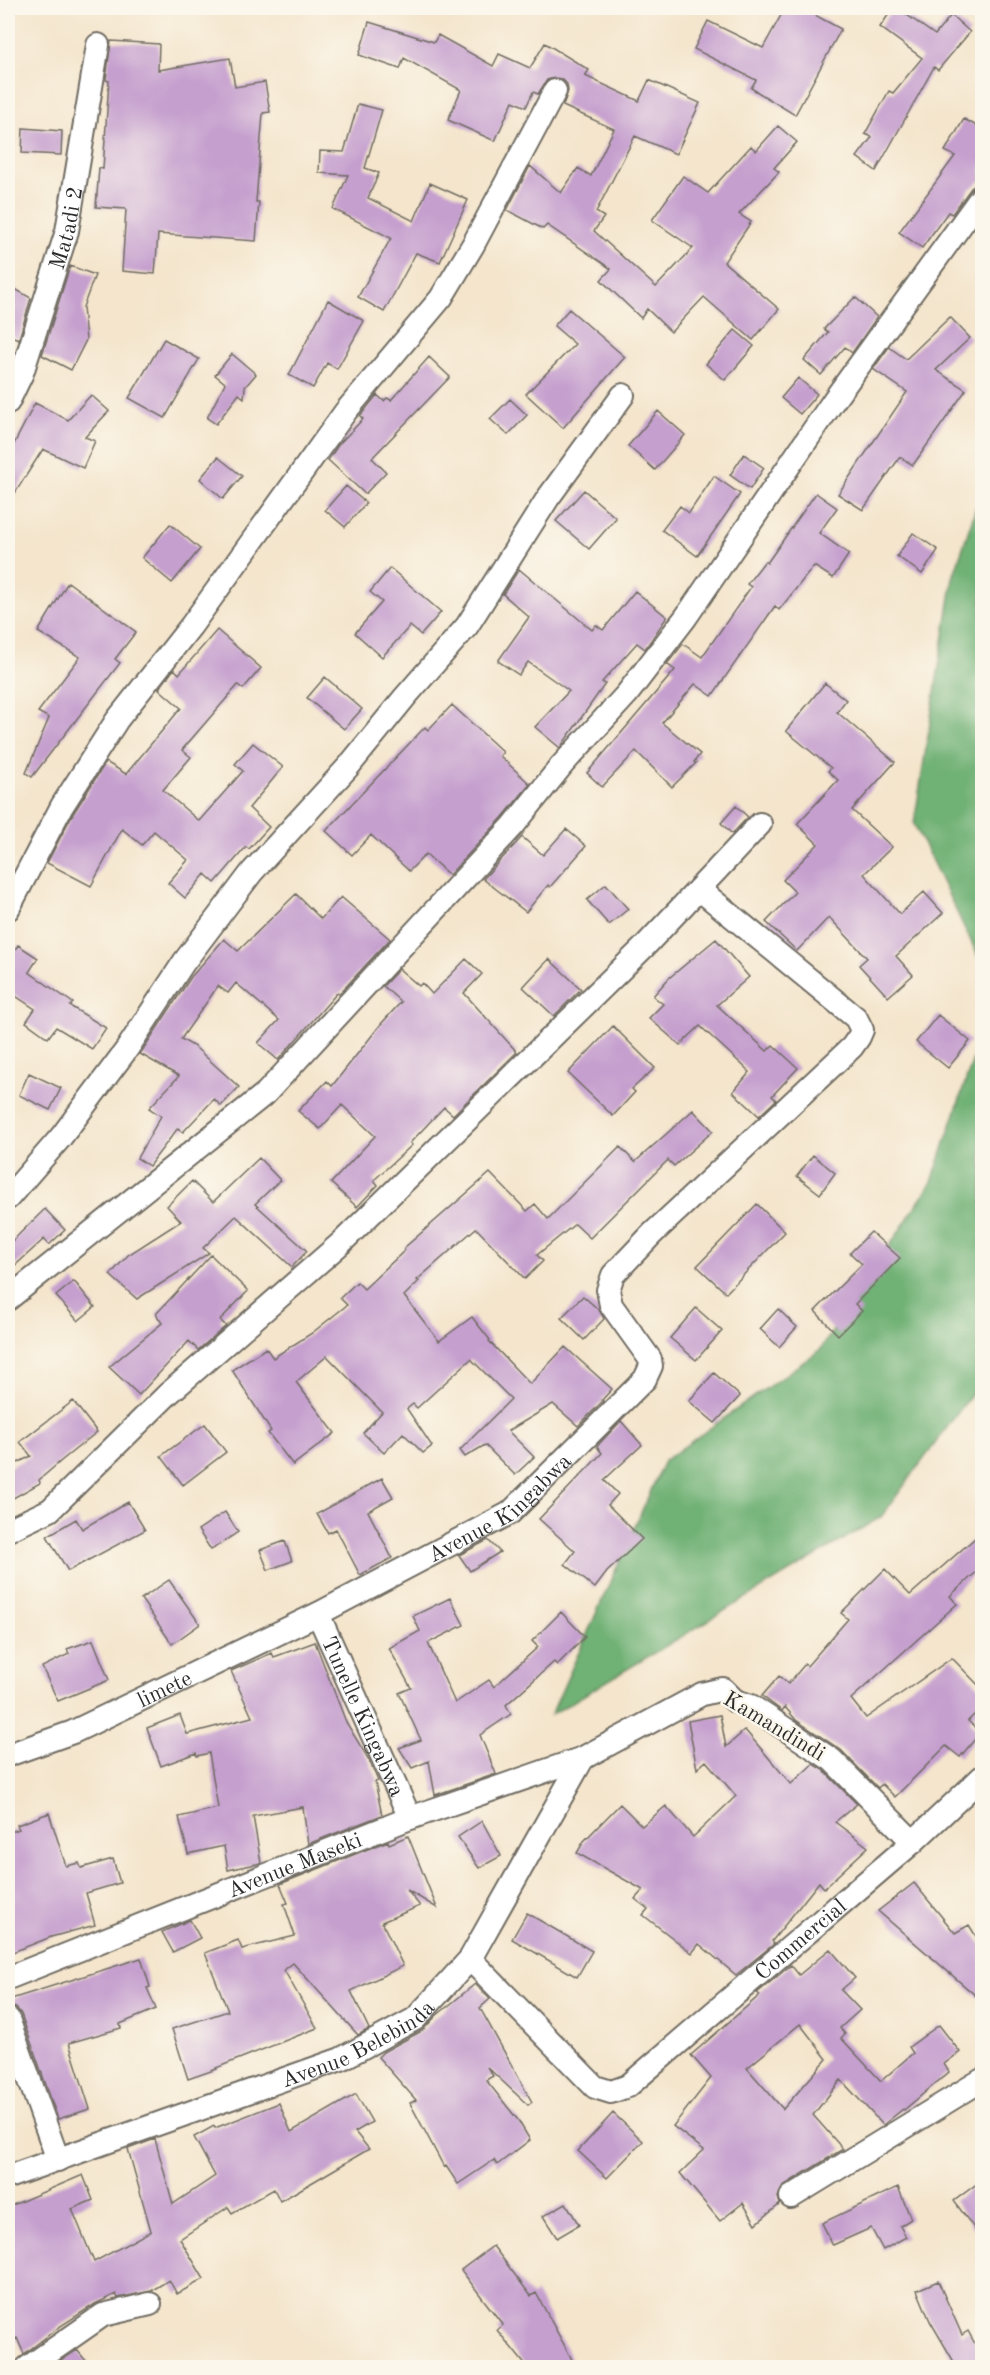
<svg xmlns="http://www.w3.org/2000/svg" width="990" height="2375" font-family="'Old Standard TT',serif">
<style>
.forest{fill:#6fb174;stroke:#4d6e50;stroke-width:1.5}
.building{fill:#c59fce;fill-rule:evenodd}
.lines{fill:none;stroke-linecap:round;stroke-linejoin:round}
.minor-casing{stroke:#716c63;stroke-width:26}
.minor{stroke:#fff;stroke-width:22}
.labels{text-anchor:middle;stroke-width:5;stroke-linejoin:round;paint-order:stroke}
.street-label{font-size:22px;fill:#2b2b2b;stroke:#fbf7ec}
</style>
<rect width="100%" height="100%" fill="#fbf7ec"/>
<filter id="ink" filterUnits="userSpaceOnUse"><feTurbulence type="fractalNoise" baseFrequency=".0167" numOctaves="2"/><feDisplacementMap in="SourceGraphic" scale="12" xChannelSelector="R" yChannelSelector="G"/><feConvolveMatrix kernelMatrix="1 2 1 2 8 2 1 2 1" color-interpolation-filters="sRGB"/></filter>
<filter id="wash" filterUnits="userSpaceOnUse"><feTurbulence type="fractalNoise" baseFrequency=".008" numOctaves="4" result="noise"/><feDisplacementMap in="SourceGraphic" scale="24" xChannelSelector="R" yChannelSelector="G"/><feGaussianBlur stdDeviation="1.35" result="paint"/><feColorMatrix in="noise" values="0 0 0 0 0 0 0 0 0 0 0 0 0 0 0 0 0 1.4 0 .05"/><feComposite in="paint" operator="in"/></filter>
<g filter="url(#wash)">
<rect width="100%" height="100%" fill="#f4e5cc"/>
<path class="forest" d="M 982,489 L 982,964 L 914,824 L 953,578 Z
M 982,1032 L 982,1380 L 881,1517 L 551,1715 L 664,1461 L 820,1350 L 932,1182 Z"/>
<g id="blocks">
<path class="building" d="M 785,8 L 802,8 L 841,29 L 795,115 L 751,88 L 756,80 L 694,49 L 708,21 L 763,48 Z
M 893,8 L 897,8 L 935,35 L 951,15 L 970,32 L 938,70 L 934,67 L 876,171 L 857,157 L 872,137 L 865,134 L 889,91 L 893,93 L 922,58 L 880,27 Z
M 369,22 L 434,42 L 438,35 L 493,66 L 499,54 L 530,68 L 545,43 L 589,70 L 585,76 L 639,101 L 649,80 L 700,103 L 676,154 L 635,136 L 596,212 L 604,217 L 594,231 L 656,287 L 693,248 L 652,220 L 683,176 L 708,193 L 751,146 L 756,151 L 778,126 L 797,142 L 774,168 L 779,172 L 739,214 L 751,222 L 724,262 L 779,309 L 753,340 L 704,297 L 671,332 L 647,309 L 641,318 L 601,280 L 611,269 L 547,225 L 543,229 L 507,210 L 530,166 L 561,193 L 578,168 L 591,176 L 614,129 L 563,106 L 568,91 L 567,84 L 562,79 L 554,78 L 547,80 L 538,94 L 533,92 L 526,107 L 513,101 L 495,141 L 448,120 L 461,90 L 404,58 L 400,69 L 359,55 Z
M 111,41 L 159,44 L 158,70 L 230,58 L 235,87 L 265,82 L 270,112 L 263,113 L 256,202 L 259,202 L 256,241 L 158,234 L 155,274 L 122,271 L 126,209 L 96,207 L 99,168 L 103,169 L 109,81 L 106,80 Z
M 358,104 L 382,110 L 365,168 L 379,173 L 368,198 L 414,221 L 430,183 L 468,200 L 440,262 L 416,253 L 384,312 L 358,297 L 391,238 L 333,209 L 348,175 L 319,173 L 320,151 L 344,152 Z
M 964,119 L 982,129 L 982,180 L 971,188 L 952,214 L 948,212 L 922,248 L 899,232 L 955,156 L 945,151 Z
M 23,128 L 62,131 L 61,155 L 22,153 Z
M 70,266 L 95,275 L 83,307 L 86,340 L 71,370 L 42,355 Z
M 8,285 L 31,298 L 19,339 L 8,335 Z
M 855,297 L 877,317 L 852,353 L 845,347 L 821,375 L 804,360 L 828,332 L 824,329 Z
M 328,300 L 364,321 L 337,369 L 327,363 L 313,388 L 289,375 Z
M 569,309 L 625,357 L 563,428 L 526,394 L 575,344 L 554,326 Z
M 950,317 L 970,338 L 936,370 L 966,390 L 913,465 L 900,457 L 863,510 L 838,494 L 907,392 L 873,369 L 889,347 L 906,359 Z
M 735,330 L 754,346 L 725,380 L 706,364 Z
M 164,339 L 199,359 L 165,418 L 129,398 Z
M 232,354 L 256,374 L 245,387 L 244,398 L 239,394 L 216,424 L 207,418 L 225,383 L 215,375 Z
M 429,357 L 450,377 L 372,458 L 386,472 L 365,494 L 328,460 L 339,444 L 363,419 L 360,416 L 377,395 L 384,401 L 387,398 L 391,400 Z
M 798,378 L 817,394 L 800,414 L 781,398 Z
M 91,395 L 109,411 L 85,437 L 95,441 L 83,468 L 43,449 L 8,504 L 8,456 L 35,403 L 68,420 Z
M 510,399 L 527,415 L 508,435 L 490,419 Z
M 658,411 L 685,435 L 655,470 L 628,446 Z
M 744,454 L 764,468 L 750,489 L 730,475 Z
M 218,457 L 242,476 L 223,499 L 200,479 Z
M 714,476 L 740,494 L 697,556 L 662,530 L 680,506 L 689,513 Z
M 346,486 L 366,503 L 345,527 L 325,510 Z
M 584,490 L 616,518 L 589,549 L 556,521 Z
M 816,493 L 837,508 L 819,533 L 849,554 L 833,578 L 814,566 L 779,610 L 775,606 L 712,696 L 695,684 L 662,723 L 700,754 L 694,762 L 696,763 L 672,787 L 636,751 L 602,787 L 587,773 L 675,670 L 667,664 L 683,644 L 702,657 L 751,587 L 747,584 L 765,561 L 767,563 Z
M 170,524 L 200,549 L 172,583 L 142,558 Z
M 913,533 L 938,550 L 922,574 L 897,556 Z
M 390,568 L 441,612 L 421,635 L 410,626 L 382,657 L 355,633 L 382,602 L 370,592 Z
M 519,569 L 592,630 L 596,625 L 603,630 L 635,591 L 667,617 L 645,649 L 637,643 L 602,682 L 605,684 L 560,748 L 535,727 L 569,691 L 528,662 L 519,675 L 498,661 L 529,617 L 503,594 Z
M 68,582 L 136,632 L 115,659 L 120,663 L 32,777 L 26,773 L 49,718 L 38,712 L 80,657 L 38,632 Z
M 217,630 L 261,668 L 243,689 L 238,685 L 182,750 L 191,757 L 163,790 L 199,821 L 243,771 L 235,764 L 253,743 L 283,767 L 249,808 L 269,827 L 249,849 L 246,847 L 215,883 L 205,874 L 185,898 L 168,883 L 188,860 L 154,831 L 142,845 L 122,829 L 91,886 L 47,863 L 71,817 L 106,762 L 126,774 L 181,708 L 159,689 L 174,669 L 179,674 Z
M 325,677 L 362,709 L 344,729 L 307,698 Z
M 825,683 L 846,700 L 837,712 L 895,762 L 852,810 L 892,847 L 864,874 L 900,914 L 924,892 L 943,913 L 896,956 L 913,975 L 888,997 L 859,965 L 867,958 L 829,917 L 797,951 L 766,922 L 795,892 L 783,880 L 818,844 L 797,824 L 838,780 L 828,771 L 831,768 L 786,731 Z
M 452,705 L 503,752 L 500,756 L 530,784 L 503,817 L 449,875 L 426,854 L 409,871 L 371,835 L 352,855 L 326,831 L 425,727 L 428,730 Z
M 736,806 L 748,817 L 732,834 L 721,823 Z
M 566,829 L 586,846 L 550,887 L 548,885 L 526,912 L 483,879 L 522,837 L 543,855 Z
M 606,884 L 628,909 L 609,925 L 587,900 Z
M 296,894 L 321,919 L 341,897 L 390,939 L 339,994 L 337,993 L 278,1060 L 258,1043 L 279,1020 L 236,983 L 228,993 L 218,986 L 181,1039 L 195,1047 L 239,1087 L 221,1106 L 214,1099 L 183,1132 L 178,1128 L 149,1166 L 137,1158 L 161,1116 L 149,1108 L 179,1076 L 140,1054 L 191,977 L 224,939 L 238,951 Z
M 716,939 L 749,977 L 717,1005 L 767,1051 L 773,1045 L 798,1068 L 772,1096 L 776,1100 L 759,1116 L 733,1092 L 750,1072 L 700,1026 L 680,1045 L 649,1018 L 663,1004 L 653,996 L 669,978 Z
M 18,945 L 38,958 L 29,972 L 73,1003 L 70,1006 L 106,1028 L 92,1049 L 56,1027 L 48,1038 L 26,1022 L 35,1009 L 14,995 L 8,1004 L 8,958 L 9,959 Z
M 466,959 L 482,974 L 464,993 L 517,1052 L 453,1115 L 444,1107 L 410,1143 L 412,1145 L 374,1180 L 378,1185 L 357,1207 L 331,1183 L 375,1136 L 342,1105 L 320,1129 L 298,1111 L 327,1081 L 332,1086 L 381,1024 L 401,1002 L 383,986 L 399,969 L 419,986 L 422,983 L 432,994 Z
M 549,959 L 581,989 L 554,1016 L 523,987 Z
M 938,1015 L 970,1041 L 948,1068 L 916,1042 Z
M 613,1026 L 655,1068 L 632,1089 L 635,1092 L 613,1116 L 568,1073 Z
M 29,1073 L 61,1088 L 50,1110 L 19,1095 Z
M 693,1110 L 713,1131 L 674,1166 L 668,1160 L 590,1238 L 575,1224 L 537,1255 L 543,1261 L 525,1279 L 476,1228 L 417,1280 L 419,1281 L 404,1296 L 439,1341 L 472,1317 L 490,1340 L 489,1341 L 530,1384 L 565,1347 L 612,1389 L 602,1400 L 603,1401 L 578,1426 L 553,1404 L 508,1431 L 534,1457 L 515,1475 L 485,1445 L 465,1457 L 460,1450 L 511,1399 L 471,1359 L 417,1408 L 413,1404 L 407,1409 L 432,1446 L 423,1453 L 403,1433 L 384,1453 L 363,1433 L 382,1412 L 327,1356 L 296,1382 L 335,1433 L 293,1465 L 268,1433 L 271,1431 L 232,1370 L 266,1348 L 273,1358 L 312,1333 L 347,1305 L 340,1298 L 357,1282 L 364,1289 L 405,1250 L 404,1248 L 490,1173 L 527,1211 L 535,1204 L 548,1219 L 620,1147 L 635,1162 Z
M 813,1155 L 835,1173 L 820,1194 L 797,1176 Z
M 259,1158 L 280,1180 L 255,1204 L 307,1251 L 292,1267 L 236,1216 L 203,1248 L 209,1253 L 137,1299 L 110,1275 L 128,1255 L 181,1221 L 167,1206 L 192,1181 L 213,1202 Z
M 757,1204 L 785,1232 L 726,1293 L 697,1266 Z
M 45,1209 L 65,1230 L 49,1245 L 44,1239 L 8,1272 L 8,1245 Z
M 871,1232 L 900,1258 L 855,1304 L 862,1311 L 838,1335 L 815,1311 L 862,1264 L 850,1253 Z
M 211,1255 L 248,1291 L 220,1320 L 226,1326 L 198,1350 L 189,1341 L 139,1395 L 109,1367 L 162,1323 L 156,1314 Z
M 74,1281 L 95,1307 L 78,1321 L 56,1296 Z
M 583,1296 L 599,1310 L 604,1319 L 584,1340 L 561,1318 Z
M 696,1308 L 722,1331 L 696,1360 L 670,1338 Z
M 778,1309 L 797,1327 L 779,1347 L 760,1329 Z
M 714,1373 L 740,1396 L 715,1423 L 689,1401 Z
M 73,1401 L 97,1432 L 61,1461 L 39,1480 L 40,1483 L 8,1501 L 8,1468 L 31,1456 L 20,1442 Z
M 621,1421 L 642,1445 L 604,1480 L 618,1494 L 608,1505 L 642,1539 L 607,1572 L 595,1588 L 565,1564 L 575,1551 L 539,1519 L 602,1453 L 597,1447 L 599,1444 Z
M 205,1424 L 226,1452 L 183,1485 L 161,1456 Z
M 382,1478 L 393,1497 L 368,1511 L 392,1558 L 360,1575 L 336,1529 L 328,1533 L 317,1514 Z
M 128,1502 L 145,1530 L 68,1571 L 47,1536 L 76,1519 L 82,1529 Z
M 225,1512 L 238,1532 L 211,1550 L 198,1530 Z
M 982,1532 L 982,1567 L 950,1596 L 957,1604 L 851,1699 L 866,1718 L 952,1658 L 982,1689 L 982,1707 L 968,1721 L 981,1732 L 960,1757 L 946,1746 L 895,1797 L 882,1784 L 878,1788 L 841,1750 L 796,1720 L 785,1707 L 782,1711 L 762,1696 L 779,1676 L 788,1684 L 805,1664 L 807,1666 L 848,1619 L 841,1613 L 885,1569 L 910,1595 Z
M 488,1540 L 500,1552 L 470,1571 L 459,1555 Z
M 285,1541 L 292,1561 L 268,1570 L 260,1550 Z
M 169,1580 L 200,1624 L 172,1644 L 141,1599 Z
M 450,1598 L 464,1625 L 428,1643 L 455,1703 L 489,1680 L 494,1687 L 538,1647 L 532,1641 L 561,1612 L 585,1637 L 557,1665 L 554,1662 L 506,1705 L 511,1714 L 480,1735 L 496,1774 L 435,1795 L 429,1761 L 412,1768 L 399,1748 L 421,1740 L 399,1693 L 411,1688 L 389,1648 L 420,1631 L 413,1616 Z
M 93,1640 L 109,1680 L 58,1701 L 42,1667 L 69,1654 L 67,1649 Z
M 315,1642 L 346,1722 L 369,1760 L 378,1781 L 375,1782 L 382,1815 L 308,1844 L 303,1807 L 253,1816 L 261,1863 L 228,1870 L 224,1846 L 188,1854 L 179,1817 L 218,1808 L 209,1753 L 197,1756 L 196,1753 L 161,1766 L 147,1728 L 180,1715 L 187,1734 L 252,1717 L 231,1671 L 272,1653 L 274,1657 Z
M 720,1715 L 726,1747 L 745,1730 L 791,1784 L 813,1764 L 823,1770 L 857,1804 L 835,1822 L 868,1847 L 824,1888 L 819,1882 L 772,1941 L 774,1944 L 736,1975 L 699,1944 L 692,1953 L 643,1915 L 648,1909 L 635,1899 L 643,1890 L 577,1853 L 584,1841 L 620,1804 L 642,1826 L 666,1806 L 693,1837 L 736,1796 L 706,1761 L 697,1769 L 688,1721 Z
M 49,1813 L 66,1866 L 79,1863 L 81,1868 L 113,1859 L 120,1883 L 86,1893 L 95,1925 L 51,1937 L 8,1954 L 8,1833 L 19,1829 L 17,1825 Z
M 482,1821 L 501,1856 L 479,1868 L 458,1837 Z
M 408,1836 L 437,1908 L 407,1890 L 420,1906 L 382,1922 L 403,1966 L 351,1991 L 369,2029 L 358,2035 L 293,1963 L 284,1970 L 317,2028 L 216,2068 L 217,2069 L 188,2079 L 172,2029 L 228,2011 L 205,1953 L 238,1940 L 242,1949 L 295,1936 L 284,1904 L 288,1903 L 280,1884 L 388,1841 L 389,1844 Z
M 914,1883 L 955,1933 L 969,1925 L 982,1946 L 982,2001 L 878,1911 Z
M 527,1913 L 592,1951 L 577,1977 L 512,1939 Z
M 190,1920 L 200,1938 L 173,1952 L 162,1932 Z
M 830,1949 L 855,1978 L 841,1990 L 860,2010 L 840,2028 L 845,2034 L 841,2038 L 881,2081 L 913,2053 L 909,2047 L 939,2025 L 960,2052 L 944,2064 L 949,2072 L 904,2110 L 903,2109 L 883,2125 L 841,2080 L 813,2115 L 843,2149 L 783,2186 L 778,2197 L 780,2204 L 756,2224 L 743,2203 L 720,2221 L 680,2173 L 704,2150 L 673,2126 L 711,2078 L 691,2055 L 760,1995 L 757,1993 L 791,1965 L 799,1975 ZM 800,2024 L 827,2059 L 783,2109 L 747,2068 Z
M 141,1958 L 150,1987 L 147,1988 L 156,2009 L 120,2024 L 121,2028 L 69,2043 L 90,2109 L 58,2119 L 21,2014 L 16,2008 L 8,2006 L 8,2000 Z
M 475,1984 L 490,1999 L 480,2008 L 532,2102 L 528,2105 L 487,2067 L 493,2076 L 486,2080 L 518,2120 L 530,2140 L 497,2165 L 494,2160 L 458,2184 L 446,2166 L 444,2167 L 410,2103 L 416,2100 L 378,2057 L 383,2052 L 422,2031 L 436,2016 Z
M 356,2094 L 372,2122 L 355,2132 L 369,2149 L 289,2196 L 280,2201 L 274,2189 L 232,2213 L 228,2207 L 180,2239 L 204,2279 L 177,2294 L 169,2280 L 151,2291 L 118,2298 L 116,2294 L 95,2304 L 59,2327 L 24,2354 L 17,2338 L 8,2342 L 8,2207 L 83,2175 L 93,2200 L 72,2209 L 94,2262 L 151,2231 L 128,2149 L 155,2139 L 173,2204 L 215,2176 L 194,2137 L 214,2126 L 215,2128 L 279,2103 L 291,2132 Z
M 613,2113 L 643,2141 L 607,2178 L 578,2151 Z
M 982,2180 L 982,2239 L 954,2201 Z
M 898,2187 L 911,2219 L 900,2226 L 906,2237 L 883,2250 L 871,2228 L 833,2245 L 822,2223 Z
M 566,2203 L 579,2225 L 557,2238 L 543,2216 Z
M 493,2246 L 531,2296 L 536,2293 L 576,2367 L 527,2367 L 497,2330 L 503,2325 L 461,2270 Z
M 938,2281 L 962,2335 L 968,2331 L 982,2357 L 982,2367 L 957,2367 L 930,2321 L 917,2290 Z
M 77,2350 L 91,2367 L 51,2367 Z"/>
</g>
</g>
<g filter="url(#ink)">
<use href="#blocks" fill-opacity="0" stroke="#716c63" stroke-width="1.5"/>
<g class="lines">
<g class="minor-casing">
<g id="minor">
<path id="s1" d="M 8,402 L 22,373 L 67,231 L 98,45"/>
<path d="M 8,909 L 62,806 L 117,720 L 191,626 L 346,411 L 441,298 L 473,245 L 555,91"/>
<path d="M 8,1198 L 61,1137 L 127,1049 L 184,962 L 252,872 L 348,767 L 405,697 L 467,626 L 548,498 L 623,395"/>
<path d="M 8,1299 L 266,1093 L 513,826 L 562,765 L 627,694 L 686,617 L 834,400 L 982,196"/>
<path d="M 8,1530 L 50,1510 L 168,1394 L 341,1243 L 643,948 L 760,824"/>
<path id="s2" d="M 318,1614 L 410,1818"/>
<path id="s3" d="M 8,1755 L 73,1732 L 318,1614 L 510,1513 L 645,1379 L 651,1366 L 650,1359 L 611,1305 L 608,1290 L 613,1275 L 652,1234 L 852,1047 L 859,1037 L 862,1030 L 856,1018 L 699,889"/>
<path id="s4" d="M 470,1959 L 595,2087 L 611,2092 L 628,2086 L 913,1842 L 982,1777"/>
<path id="s5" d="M 8,1978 L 410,1818 L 583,1758 L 702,1694 L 723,1689 L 735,1701 L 751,1706 L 832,1760 L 913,1842"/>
<path d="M 8,2019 L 58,2160"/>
<path id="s6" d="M 8,2177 L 341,2059 L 415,2019 L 470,1959 L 583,1758"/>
<path d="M 791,2197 L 982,2080"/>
<path d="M 27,2368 L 103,2315 L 150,2304"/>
</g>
</g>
<use href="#minor" class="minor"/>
</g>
</g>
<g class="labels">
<g class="street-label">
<text dy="8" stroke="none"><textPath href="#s1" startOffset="184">Matadi 2</textPath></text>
<text dy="8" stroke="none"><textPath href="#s3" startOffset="552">Avenue Kingabwa</textPath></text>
<text dy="8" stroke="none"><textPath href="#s3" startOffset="170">limete</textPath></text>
<text dy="8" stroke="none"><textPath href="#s2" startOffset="112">Tunelle Kingabwa</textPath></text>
<text transform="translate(775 1725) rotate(31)" y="8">Kamandindi</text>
<text dy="8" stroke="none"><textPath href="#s5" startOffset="308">Avenue Maseki</textPath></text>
<text dy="8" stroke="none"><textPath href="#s4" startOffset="440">Commercial</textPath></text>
<text dy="8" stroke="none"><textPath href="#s6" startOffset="375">Avenue Belebinda</textPath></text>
</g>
</g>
<rect width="990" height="2375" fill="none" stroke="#fbf7ec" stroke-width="30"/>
</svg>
